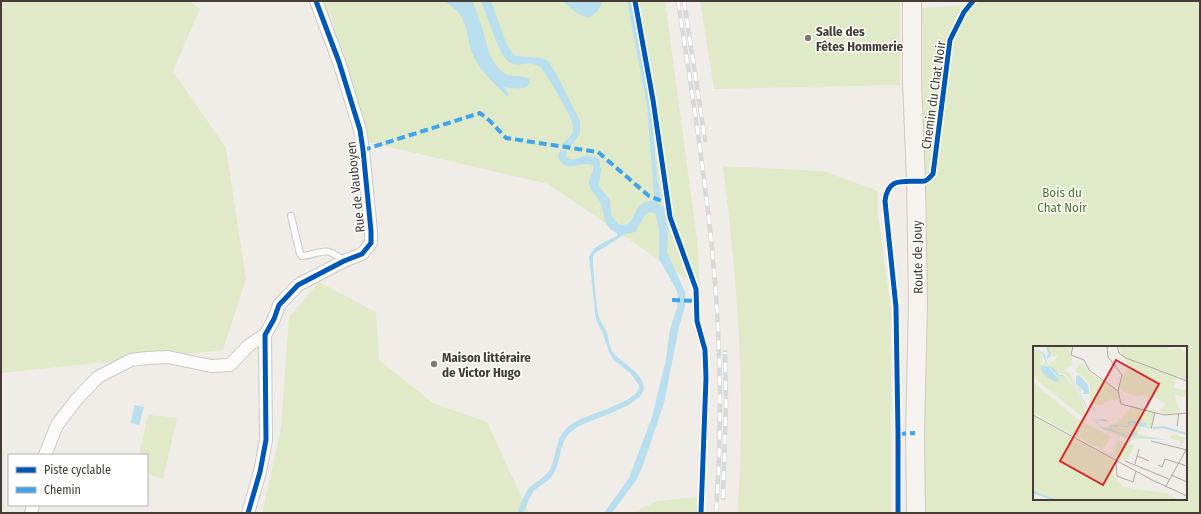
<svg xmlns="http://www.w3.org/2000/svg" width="1201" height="514" font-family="'Fira Sans Condensed',sans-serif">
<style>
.green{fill:#e0eac9;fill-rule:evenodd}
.water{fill:#b9deee}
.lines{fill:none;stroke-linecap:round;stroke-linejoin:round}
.stream{stroke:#b9deee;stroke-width:3}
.service-casing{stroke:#ccc9c5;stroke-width:8}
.minor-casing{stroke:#ccc9c5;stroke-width:14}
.secondary-casing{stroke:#cfc9c0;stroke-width:20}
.service{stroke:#fdfcfc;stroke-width:6}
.minor{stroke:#fdfcfc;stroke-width:12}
.secondary{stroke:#f6f3ee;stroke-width:18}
.rail-casing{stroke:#d9d9d8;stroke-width:4.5}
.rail{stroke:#fff;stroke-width:3;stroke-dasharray:9;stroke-linecap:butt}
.quiet{stroke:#3fa4eb;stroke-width:4;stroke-dasharray:8 4;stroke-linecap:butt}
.cycleway-casing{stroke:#fff;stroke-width:8}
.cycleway{stroke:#0057b8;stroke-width:5}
.poi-dot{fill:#817b74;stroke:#fff;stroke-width:1.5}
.labels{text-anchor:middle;stroke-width:3;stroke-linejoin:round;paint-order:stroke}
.poi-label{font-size:13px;font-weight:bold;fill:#453d35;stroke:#fff;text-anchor:start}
.street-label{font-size:13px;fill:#453d35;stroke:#fff}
.park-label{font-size:13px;fill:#4e7729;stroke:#fff}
.inset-river{fill:none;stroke:#b9deee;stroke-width:2}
.inset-road{fill:none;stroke:#aca7a1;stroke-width:1}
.view{fill:#d62828;fill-opacity:0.15;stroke:#d62828;stroke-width:2}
.inset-edge{fill:none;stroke:#453d35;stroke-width:2}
</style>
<rect width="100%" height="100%" fill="#f0ede9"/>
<path class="green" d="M 1,1 L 189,1 L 200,9 L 173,71 L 226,148 L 246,279 L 223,350 L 1,373 Z
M 316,1 L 665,1 L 697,239 L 700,288 L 548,184 L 368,142 L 331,16 Z
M 700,1 L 900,1 L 900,85 L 714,89 Z
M 970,1 L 1200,1 L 1200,513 L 923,513 L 922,8 L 966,5 ZM 1034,347 L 1186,347 L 1186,499 L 1034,499 Z
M 723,166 L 823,171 L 878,191 L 878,213 L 891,310 L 891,513 L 737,513 C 747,397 737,281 723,166 Z
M 319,282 L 376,312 L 379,360 L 433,403 L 487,422 L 529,513 L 262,513 L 281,428 L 289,317 Z
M 148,415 L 177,418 L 163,479 L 147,474 L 147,455 L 139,455 Z
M 697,497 L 697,513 L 632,513 L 657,501 Z"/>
<path class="water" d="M 444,1 L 473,1 C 476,12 481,23 484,34 C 488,48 491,66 506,74 C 513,78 523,74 530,79 L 530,83 C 524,91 514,88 504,87 L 509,95 L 507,96 C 496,85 482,73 475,59 C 466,43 470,23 456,10 C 453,7 448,4 444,1 Z
M 481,1 L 491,1 L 506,43 L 512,53 L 517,56 L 542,58 L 548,61 L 556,73 L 580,121 L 580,134 L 571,146 L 561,145 C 565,141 571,137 573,131 C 574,129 573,125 572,122 C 570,115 545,70 540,67 C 523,56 516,77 500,51 Z
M 563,1 L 602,1 C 601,9 596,13 589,18 C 578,15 571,9 563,1 Z
M 627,1 L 634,1 L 635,3 L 650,94 L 657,177 L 661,196 L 659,198 L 654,194 L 647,105 Z
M 560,150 L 567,151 L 566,157 C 573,162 579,158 586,155 L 599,158 L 601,169 L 599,186 L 610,200 L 611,215 L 618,224 C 640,230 628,201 652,201 L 653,199 L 664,208 L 668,229 L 667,252 L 685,292 L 685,306 L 679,327 L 664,403 L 642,468 L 637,479 L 612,513 L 604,513 L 629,478 L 652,417 L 666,359 L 670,329 L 677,308 L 678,295 L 676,289 L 659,259 L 659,228 L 655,213 L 649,212 L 645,215 L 635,232 L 625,234 L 594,254 L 593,257 L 593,265 C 595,282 595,301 599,317 C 601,324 606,329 608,336 C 609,341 609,346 612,351 C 619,362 642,371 644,387 C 645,406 589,419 576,428 C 558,439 563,456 554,473 C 550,481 540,485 534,491 C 529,497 527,506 523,513 L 517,513 C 521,506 524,494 529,488 C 536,481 548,476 551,467 C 558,451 555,435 572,424 C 586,414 632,404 639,389 L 639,385 L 631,374 L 613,359 L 609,352 L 603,334 L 596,320 L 589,257 C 592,246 607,241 617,236 L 617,233 C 604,228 605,216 601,205 C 599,197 590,192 589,183 C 589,177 594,172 593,166 C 582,159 570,173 561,162 C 557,157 558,155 560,150 Z
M 134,405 L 144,407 L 139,425 L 131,423 Z"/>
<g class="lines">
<path class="stream" d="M 655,205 L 657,193"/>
<g class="service-casing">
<path id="service" d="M 291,216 L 300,254 L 302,256 C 324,253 324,245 344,261"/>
</g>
<g class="minor-casing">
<path id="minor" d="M 45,455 L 57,425 L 76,400 L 98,377 L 131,360 L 147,358 L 168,357 L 211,366 L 230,365 L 249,345 L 265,335
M 31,513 L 33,505
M 248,513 L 260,472 L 266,440 L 265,335 L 274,319 L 279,305 L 298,285 L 344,261 L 362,254 L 371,243 L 371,231 L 363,150 L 360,130 L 339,62 L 316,1"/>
</g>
<g class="secondary-casing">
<path id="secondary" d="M 912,1 L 912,81 L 916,181 L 918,302 L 915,433 L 916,513"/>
</g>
<use href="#service" class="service"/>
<use href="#minor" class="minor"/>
<use href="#secondary" class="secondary"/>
<g class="rail-casing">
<path id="rail" d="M 678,1 C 691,87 705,173 713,259 C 721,343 722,429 716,513
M 684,1 L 705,140
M 723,498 L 726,404 L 725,352"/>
</g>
<use href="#rail" class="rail"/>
<path class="quiet" d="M 363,150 L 480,113 L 490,121 L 506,138 L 598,152 L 649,196 L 667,203
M 672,300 L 696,301
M 898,434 L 915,433"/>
<g class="cycleway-casing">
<path id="cycleway" d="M 635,1 L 653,100 L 670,217 L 696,289 L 697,321 L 705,350 L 706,378 L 701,513
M 248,513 L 260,472 L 266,440 L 265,335 L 274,319 L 279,305 L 298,285 L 344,261 L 362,254 L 371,243 L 371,231 L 363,150 L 360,130 L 339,62 L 316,1
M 898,513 L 898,434 L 896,307 L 885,201 C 888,175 906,183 925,181 L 928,179 L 933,174 L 950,40 L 964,12 L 973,1"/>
</g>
<use href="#cycleway" class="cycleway"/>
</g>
<g class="poi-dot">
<circle cx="808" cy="38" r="4"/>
<circle cx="434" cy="364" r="4"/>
</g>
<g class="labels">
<g class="poi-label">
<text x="816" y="36">Salle des<tspan x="816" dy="15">Fêtes Hommerie</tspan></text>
<text x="442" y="362">Maison littéraire<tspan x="442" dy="15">de Victor Hugo</tspan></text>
</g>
<g class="street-label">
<text transform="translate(933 95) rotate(-82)" y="5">Chemin du Chat Noir</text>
<text transform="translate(355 187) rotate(-96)" y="5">Rue de Vauboyen</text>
<text transform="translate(917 257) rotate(-91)" y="5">Route de Jouy</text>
</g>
<g class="park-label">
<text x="1062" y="197">Bois du<tspan x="1062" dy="15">Chat Noir</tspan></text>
</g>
</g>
<g transform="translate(1033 346)">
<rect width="154" height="154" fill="#f0ede9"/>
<path d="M 13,0 L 39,0 L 37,7 L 40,18 L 31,24 L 38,28 L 41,38 L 48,43 L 49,49 L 32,28 L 26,28 L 16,19 L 28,7 L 21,11 L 18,8 L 14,12 ZM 85,0 L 133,0 L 136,4 L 145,2 L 152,6 L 154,3 L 154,34 L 144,29 L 141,42 L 154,45 L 154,49 L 149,51 L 141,48 L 147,66 L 132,68 L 126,65 L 133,58 L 122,51 L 116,54 L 112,49 L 103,50 L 91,46 L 86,41 L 95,19 ZM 0,4 L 10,8 L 8,19 L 13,16 L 25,30 L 33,31 L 49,54 L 53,67 L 52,73 L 0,31 ZM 49,16 L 56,26 L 86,47 L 87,52 L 82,55 L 78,53 L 68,59 L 57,58 L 57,39 L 53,33 L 42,25 ZM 0,36 L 44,73 L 78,91 L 73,99 L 69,103 L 58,98 L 0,67 ZM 97,62 L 122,64 L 118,81 L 108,81 L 105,88 L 124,92 L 102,93 L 99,95 L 69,83 L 85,75 ZM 0,70 L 82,115 L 81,130 L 87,138 L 95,142 L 134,147 L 146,154 L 17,154 L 17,152 L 0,148 ZM 141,88 L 152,92 L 149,100 L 146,95 L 136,92 ZM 85,94 L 102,100 L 93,115 L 77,110 Z" fill="#e0eac9"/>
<path d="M 0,3 L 10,6 L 13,11 L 14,19 L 22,23 L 26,29 L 29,29 L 33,31 L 51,54 L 56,69 L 69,81 L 77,83 L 77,76 L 63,74 L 63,66 L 60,63 L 58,57 L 56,48 L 50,48 L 51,45 L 43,38 L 43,30 L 46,29 L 55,39 L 57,54 L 63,66 L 63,74 L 71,73 L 77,76 L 77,79 L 83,79 L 84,80 L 86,77 L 89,80 L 95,80 L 97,78 L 108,79 L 99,77 L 94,78 L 96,75 L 107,75 L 116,79 L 109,79 L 116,81 L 117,82 L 98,78 L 95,81 L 89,81 L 86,78 L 84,81 L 78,79 L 79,84 L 100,91 L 97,87 L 103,85 L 104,88 L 101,91 L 123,92 L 133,94 L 140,96 L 153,102 L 134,94 L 96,91 L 69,82 L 56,69 L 50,54 L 33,31 L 25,30 L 14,19 L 9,7 ZM 8,20 L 15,21 L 27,35 L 23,36 L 14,31 L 8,24 Z" fill="#b9deee"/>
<path class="inset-river" d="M 14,0 L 17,9 L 14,12M 120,82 L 130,81 L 154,88M 0,146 L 22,154"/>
<path class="inset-road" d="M 40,0 L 38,9 L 51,14 L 56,24 L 85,45 L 88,58 L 131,69 L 154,67M 74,0 L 75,11 L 89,29 L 85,45M 84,0 L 86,7 L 93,12 L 154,35M 0,69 L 119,134 L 154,150M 144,80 L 146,67M 118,83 L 122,66M 118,95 L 154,104M 104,110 L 116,115M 83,114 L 84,130 L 100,136 L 103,125M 92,115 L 136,133M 102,118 L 106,103M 125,119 L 129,121 L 132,113 L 154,120M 138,129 L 154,136M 133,140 L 154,102"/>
<path class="view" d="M 83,14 L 126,38 L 70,139 L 27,115 Z"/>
<rect width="154" height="154" class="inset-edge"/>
</g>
<rect width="1201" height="514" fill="none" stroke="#453d35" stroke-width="4"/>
<rect x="8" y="454" width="140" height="52" fill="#ffffff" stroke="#b5b1ae"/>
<rect x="16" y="467" width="20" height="6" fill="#0057b8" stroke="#b5b1ae"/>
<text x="44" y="474" font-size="12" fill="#453d35">Piste cyclable</text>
<rect x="16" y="487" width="20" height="6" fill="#3fa4eb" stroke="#b5b1ae"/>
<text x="44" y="494" font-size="12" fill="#453d35">Chemin</text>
</svg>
